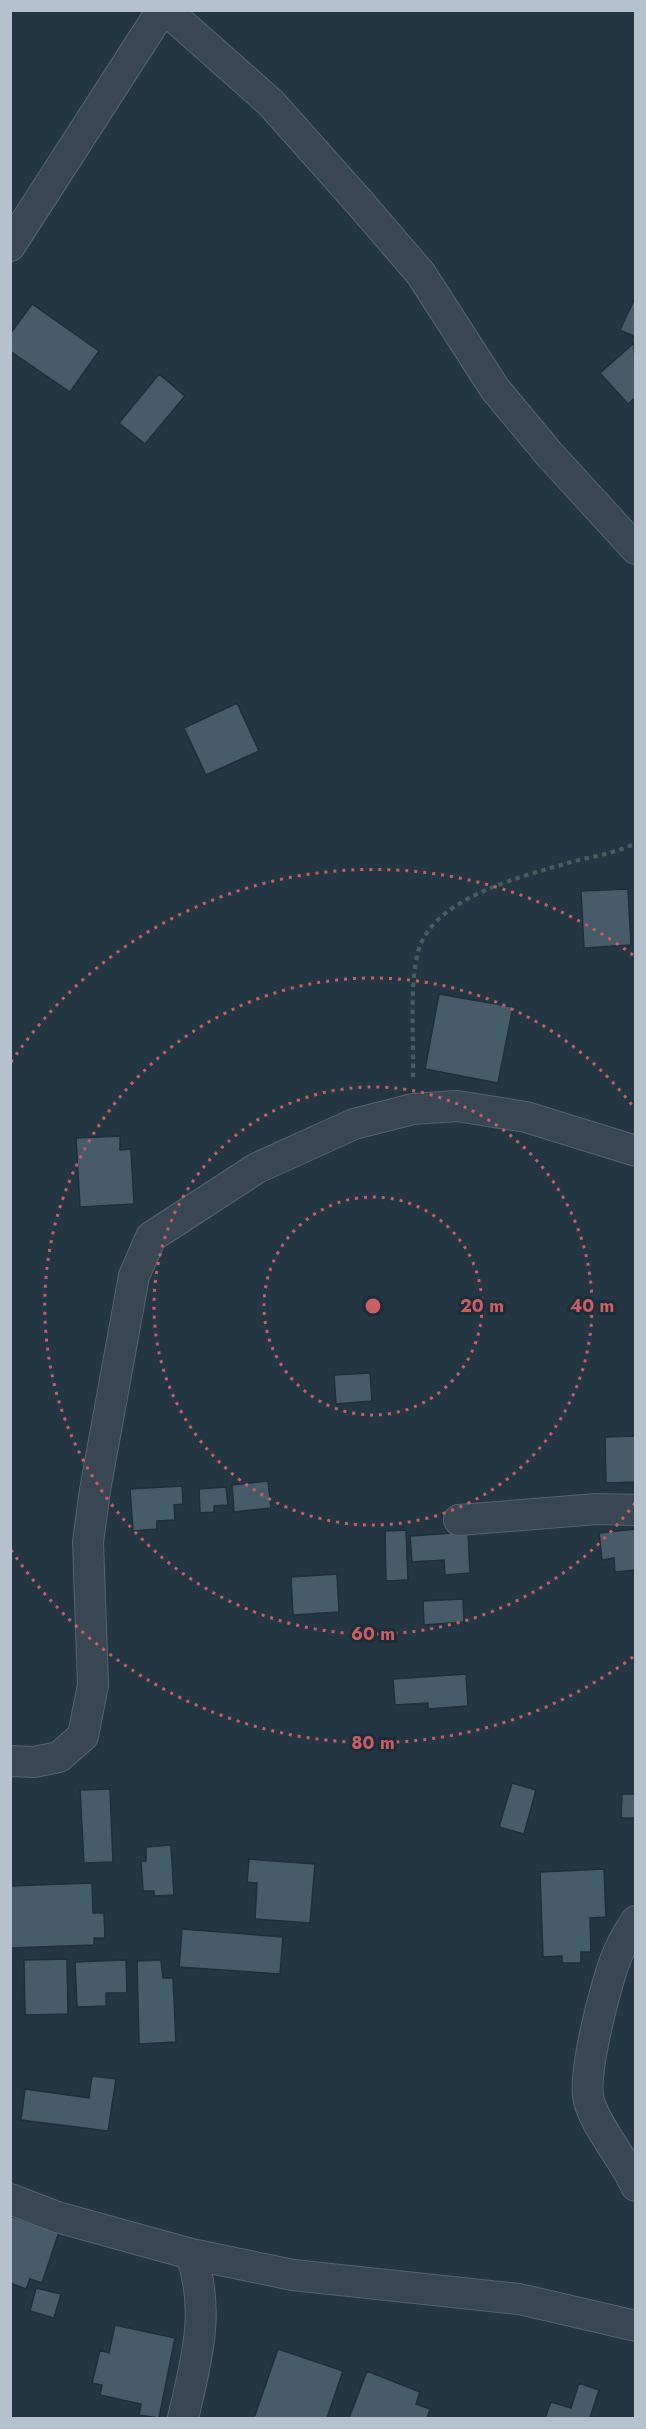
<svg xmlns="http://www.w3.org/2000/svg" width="646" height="2429" font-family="Jost,sans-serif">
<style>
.building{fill:#475c6a;stroke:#1e2e3a;stroke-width:1.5}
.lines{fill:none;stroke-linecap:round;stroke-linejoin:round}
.street-casing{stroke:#566570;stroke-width:32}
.path{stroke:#43605f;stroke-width:4;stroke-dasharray:4.5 4.5;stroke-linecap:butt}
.street{stroke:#384753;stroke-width:30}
.ring{fill:none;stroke:#ca5e62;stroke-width:3;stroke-dasharray:3 6}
.centre{fill:#ca5e62;stroke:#1c2c38;stroke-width:3}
.ring-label{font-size:18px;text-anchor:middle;font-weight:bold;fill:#ca5e62;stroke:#1c2c38;stroke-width:6;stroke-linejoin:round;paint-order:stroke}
</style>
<rect width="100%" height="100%" fill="#233644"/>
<path class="building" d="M 636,296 L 636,337 L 620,330 Z
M 32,304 L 99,351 L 70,392 L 10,351 L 10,334 Z
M 634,343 L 636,397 L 628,404 L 600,373 Z
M 159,374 L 185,396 L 145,444 L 119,423 Z
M 237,703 L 259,751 L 206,775 L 184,728 Z
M 628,889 L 631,945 L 584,948 L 581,891 Z
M 439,994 L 513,1007 L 498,1083 L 425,1069 Z
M 120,1136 L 120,1150 L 131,1149 L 134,1204 L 80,1207 L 76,1138 Z
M 370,1373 L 372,1401 L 336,1404 L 334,1375 Z
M 636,1436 L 636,1482 L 606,1483 L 605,1437 Z
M 268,1481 L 271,1508 L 234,1512 L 232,1485 Z
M 182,1486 L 183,1504 L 174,1505 L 175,1520 L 157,1521 L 157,1529 L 133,1531 L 130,1489 Z
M 226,1487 L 228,1505 L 214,1506 L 214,1512 L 200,1513 L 199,1489 Z
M 636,1529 L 636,1570 L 615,1572 L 614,1558 L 602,1560 L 599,1533 Z
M 406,1530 L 408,1580 L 386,1581 L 385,1531 Z
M 468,1532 L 470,1573 L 445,1575 L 444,1560 L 412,1562 L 410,1536 Z
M 337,1574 L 339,1612 L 293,1615 L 291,1577 Z
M 463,1599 L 464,1622 L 424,1625 L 423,1601 Z
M 466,1674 L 468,1706 L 428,1709 L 428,1703 L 395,1705 L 393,1679 Z
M 512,1783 L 536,1790 L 524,1834 L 499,1827 Z
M 110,1789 L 113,1862 L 84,1863 L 80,1790 Z
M 622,1794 L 636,1794 L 636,1818 L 621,1818 Z
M 171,1845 L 174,1895 L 154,1896 L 154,1891 L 143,1891 L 141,1861 L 146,1861 L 146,1847 Z
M 249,1859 L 315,1864 L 310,1923 L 255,1919 L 257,1883 L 247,1882 Z
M 604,1869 L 606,1917 L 590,1918 L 591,1952 L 581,1952 L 581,1963 L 562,1963 L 562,1956 L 543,1957 L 540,1872 Z
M 92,1883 L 93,1913 L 104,1913 L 105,1938 L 94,1938 L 94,1945 L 10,1948 L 10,1886 Z
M 182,1929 L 283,1937 L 280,1974 L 179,1967 Z
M 67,1959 L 68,2014 L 25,2015 L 24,1960 Z
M 126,1960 L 127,1993 L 106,1993 L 106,2006 L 77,2007 L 75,1962 Z
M 161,1960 L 163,1978 L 173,1978 L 176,2042 L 139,2044 L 137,1961 Z
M 92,2076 L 116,2079 L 108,2131 L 21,2120 L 25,2089 L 89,2098 Z
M 10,2216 L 59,2232 L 42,2283 L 30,2279 L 26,2289 L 10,2283 Z
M 36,2288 L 61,2294 L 54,2318 L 30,2311 Z
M 115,2325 L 175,2338 L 159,2418 L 139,2415 L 141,2404 L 100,2395 L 102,2385 L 92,2383 L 100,2350 L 109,2353 Z
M 278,2349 L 343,2371 L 327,2418 L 254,2418 Z
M 367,2371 L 420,2392 L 416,2404 L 430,2409 L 427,2418 L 349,2418 Z
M 579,2383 L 599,2390 L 590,2418 L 545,2418 L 551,2402 L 571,2408 Z"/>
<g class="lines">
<g class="street-casing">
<path id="street" d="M 166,10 L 271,103 L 360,203 L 421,274 L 495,389 L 550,455 L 636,549
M 10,246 L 162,10
M 459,1520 L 597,1509 L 636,1510
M 10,1761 L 34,1762 L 59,1757 L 83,1736 L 93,1685 L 88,1542 L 95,1490 L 134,1276 L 151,1237 L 257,1168 L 354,1124 L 413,1109 L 457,1106 L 526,1117 L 636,1151
M 636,1921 C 627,1934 618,1951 613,1966 C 604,1994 582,2075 589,2101 C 596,2127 624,2159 636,2186
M 10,2199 L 57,2217 L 191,2254 L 293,2275 L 519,2299 L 636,2326
M 183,2418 C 196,2362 211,2312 191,2254"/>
</g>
<path class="path" d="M 413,1077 C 414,1039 409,988 418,952 C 431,900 516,878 561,865 C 586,857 612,855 636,843"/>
<use href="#street" class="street"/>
</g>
<g class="ring">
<circle cx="373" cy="1306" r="109"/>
<circle cx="373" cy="1306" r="219"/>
<path d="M635 1503A328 328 0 1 1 635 1109"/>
<path d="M633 1657A437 437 0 0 1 11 1550M11 1062A437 437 0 0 1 633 955"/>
</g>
<circle cx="373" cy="1306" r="9" class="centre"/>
<g class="ring-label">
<text x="482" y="1312">20 m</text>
<text x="592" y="1312">40 m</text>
<text x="373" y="1640">60 m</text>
<text x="373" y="1749">80 m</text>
</g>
<rect width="646" height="2429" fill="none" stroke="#b5c2cd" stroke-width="24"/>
</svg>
